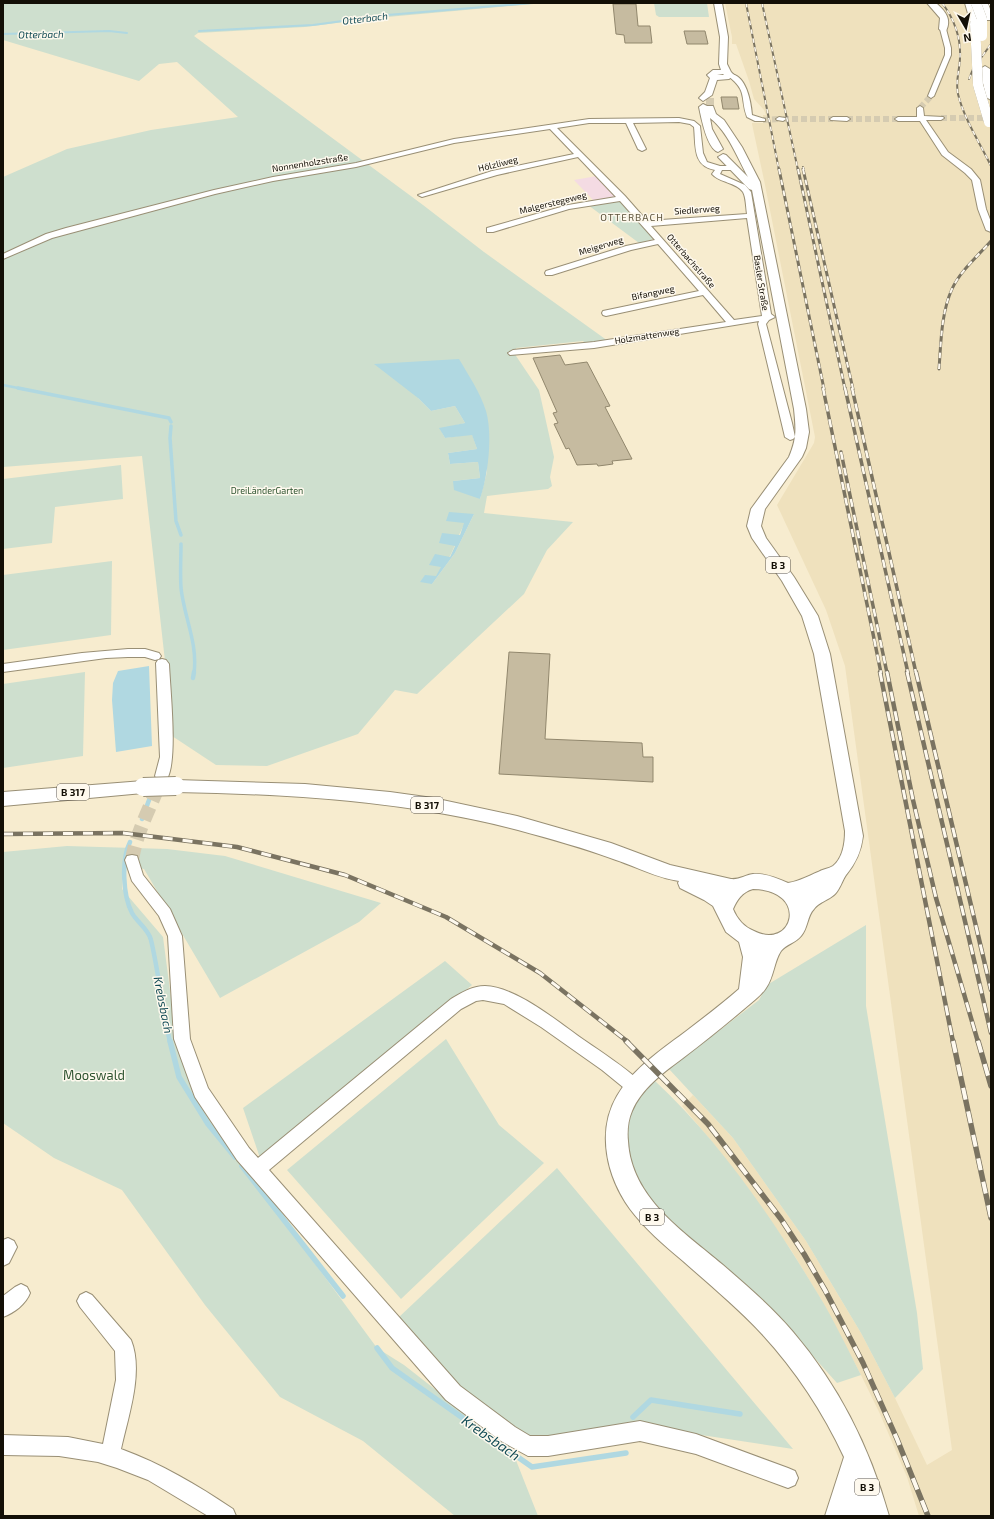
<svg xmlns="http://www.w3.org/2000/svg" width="994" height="1519" font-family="'Exo 2',sans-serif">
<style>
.built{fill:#efe1bd}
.education{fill:#f4dbe3}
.green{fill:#cedfce;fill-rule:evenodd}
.water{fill:#b0d8e1}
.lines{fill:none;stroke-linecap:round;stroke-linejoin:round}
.stream-far4{stroke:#b0d8e1;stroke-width:2}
.stream-far3{stroke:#b0d8e1;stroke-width:2.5}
.stream-far2{stroke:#b0d8e1;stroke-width:3.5}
.stream-far1{stroke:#b0d8e1;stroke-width:4.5}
.stream{stroke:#b0d8e1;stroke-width:5.5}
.building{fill:#c6bba0;stroke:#91876d}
.minor-tunnel-far1{stroke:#d5cbb1;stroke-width:6;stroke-dasharray:6 3;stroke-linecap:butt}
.minor-tunnel{stroke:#d5cbb1;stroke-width:14;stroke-dasharray:14 7;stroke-linecap:butt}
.major-tunnel{stroke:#d5cbb1;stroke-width:8;stroke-dasharray:8 4;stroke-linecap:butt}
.minor-casing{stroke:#998f75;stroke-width:2}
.major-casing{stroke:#998f75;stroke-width:2}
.highway-casing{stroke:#998f75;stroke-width:2}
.minor{fill:#fff;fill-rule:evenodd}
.major{fill:#fff;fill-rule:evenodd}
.highway{fill:#fff;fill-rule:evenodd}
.rail-far4-casing{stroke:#7a7361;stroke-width:2}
.rail-far3-casing{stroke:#7a7361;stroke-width:3}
.rail-far2-casing{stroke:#7a7361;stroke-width:3.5}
.rail-far1-casing{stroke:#7a7361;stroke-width:4.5}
.rail-casing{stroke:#7a7361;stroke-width:5.5}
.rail-far4{stroke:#fef9ee;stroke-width:1.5;stroke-dasharray:4.5;stroke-linecap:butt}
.rail-far3{stroke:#fef9ee;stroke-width:2;stroke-dasharray:5.5;stroke-linecap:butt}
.rail-far2{stroke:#fef9ee;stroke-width:2.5;stroke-dasharray:8;stroke-linecap:butt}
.rail-far1{stroke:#fef9ee;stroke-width:3;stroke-dasharray:10;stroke-linecap:butt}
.rail{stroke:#fef9ee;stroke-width:4;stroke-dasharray:12;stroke-linecap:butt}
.major-bridge-casing{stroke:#998f75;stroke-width:20;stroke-linecap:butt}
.highway-bridge-casing{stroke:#998f75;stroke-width:10;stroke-linecap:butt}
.major-bridge{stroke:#fff;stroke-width:18}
.highway-bridge{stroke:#fff;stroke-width:10}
.labels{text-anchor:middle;stroke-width:3;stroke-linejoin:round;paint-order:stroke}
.far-street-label{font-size:9px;fill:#130f06;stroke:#fef9ee}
.far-park-label{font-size:9px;fill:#2d532f;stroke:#fef9ee}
.far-water-label{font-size:10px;font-style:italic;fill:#134c56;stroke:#fef9ee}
.far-neighbourhood-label{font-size:10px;letter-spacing:1px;fill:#5d543c;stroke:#fef9ee}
.shield{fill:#fef9ee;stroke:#5a554c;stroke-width:1}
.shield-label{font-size:10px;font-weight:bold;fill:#130f06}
.water-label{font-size:12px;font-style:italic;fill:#134c56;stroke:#fef9ee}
.near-park-label{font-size:13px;fill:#2d532f;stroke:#fef9ee}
.near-water-label{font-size:14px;font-style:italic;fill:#134c56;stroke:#fef9ee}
</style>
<rect width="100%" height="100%" fill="#f7eccf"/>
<path class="built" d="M 725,3 L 991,3 L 991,1516 L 919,1516 L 907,1477 L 880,1414 L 861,1375 L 819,1296 L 791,1250 L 718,1149 L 682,1106 L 693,1095 L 733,1138 L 806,1241 L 861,1333 L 895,1398 L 927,1465 L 952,1450 L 845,666 L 826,610 L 777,505 L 814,443 L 815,437 L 764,180 L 752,124 L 752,123 L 764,123 L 763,115 L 766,115 L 764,110 L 754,99 L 749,81 L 736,44 L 732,44 L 732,37 Z"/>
<path class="education" d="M 597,176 L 616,195 L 613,198 L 594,201 L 574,180 Z"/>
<path class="green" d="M 3,3 L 545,3 L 376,18 L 305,27 L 198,33 L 194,36 L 423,205 L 484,252 L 608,341 L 586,344 L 583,341 L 516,348 L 517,352 L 514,353 L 539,390 L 554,457 L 550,477 L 552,486 L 548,489 L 487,496 L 484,513 L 573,522 L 547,550 L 524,594 L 417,694 L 395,690 L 358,734 L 267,766 L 216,765 L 169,734 L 165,661 L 142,456 L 3,467 L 3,177 L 67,149 L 151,130 L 238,117 L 177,62 L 159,64 L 139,81 L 3,40 ZM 418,398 L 486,413 L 487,472 L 480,499 L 453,481 L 480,478 L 478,462 L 450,464 L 448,453 L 477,449 L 472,434 L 445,438 L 440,429 L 465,423 L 455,406 L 431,411 ZM 474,514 L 455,553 L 432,584 C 437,574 445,565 450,556 C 458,541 461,523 474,514 Z
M 654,3 L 707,3 L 709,17 L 659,17 L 656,15 Z
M 620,201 L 622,202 L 654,239 L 639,243 L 588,205 Z
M 121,465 L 123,499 L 55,507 L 52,543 L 3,549 L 3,479 Z
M 112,561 L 111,635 L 3,650 L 3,575 Z
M 85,672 L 83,756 L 3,768 L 3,684 Z
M 67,846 L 167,849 L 225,856 L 381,903 L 359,922 L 220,998 L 144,869 L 133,867 L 123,869 L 122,889 L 163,937 L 176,1036 L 230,1148 L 377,1348 L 404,1365 L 459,1408 L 506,1435 L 538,1516 L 455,1516 L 363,1441 L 280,1397 L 205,1305 L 122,1190 L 54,1158 L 3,1123 L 3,852 Z
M 866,925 L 866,1006 L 917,1313 L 923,1369 L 895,1398 L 861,1333 L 806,1241 L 733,1138 L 669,1069 L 759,1000 L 767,985 Z
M 445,961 L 472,985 L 260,1158 L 243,1108 Z
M 446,1039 L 499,1125 L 544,1163 L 401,1299 L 287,1170 Z
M 654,1080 C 720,1141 772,1218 818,1294 C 834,1320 847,1348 861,1375 L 837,1383 L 774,1313 L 683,1232 L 647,1197 L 639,1182 L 632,1165 L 627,1136 L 631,1112 L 641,1093 Z
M 557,1168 L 793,1449 L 642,1426 L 528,1446 L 456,1384 L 398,1318 Z"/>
<path class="water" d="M 459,359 C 469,376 480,392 486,411 C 493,435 488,476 480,499 L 454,490 L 453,481 L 480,478 L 478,462 L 450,464 L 448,453 L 477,449 L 472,435 L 445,438 L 439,428 L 465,423 L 455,406 L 431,411 L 418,398 L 374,364 Z
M 449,512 L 474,514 L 455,553 L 432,584 L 420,582 L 425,575 L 436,576 L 441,567 L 429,565 L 435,554 L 450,557 L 455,546 L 439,543 L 442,533 L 460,535 L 464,523 L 446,521 Z
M 149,666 L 152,746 L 116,752 L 112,700 L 113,683 L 118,671 Z"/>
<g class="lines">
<path class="stream-far4" d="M 199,31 L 313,25 L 387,15 L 531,3
M 3,34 L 109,31 L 127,33"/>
<path class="stream-far3" d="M 3,385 L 23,389"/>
<path class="stream-far2" d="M 18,388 L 169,418 L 171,422
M 171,426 L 170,438 L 176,521 L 181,535
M 181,544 C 181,558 180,573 181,588 C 184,617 198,643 194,673"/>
<path class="stream-far1" d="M 193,678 L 194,672
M 142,819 L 152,792
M 130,842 C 121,860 123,896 132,913 C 137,922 149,930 151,940 C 159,974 162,1008 170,1042"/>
<path class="stream" d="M 170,1041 L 179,1077 L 208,1124 L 235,1157
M 242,1166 L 343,1296
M 377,1348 L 392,1368 L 532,1467 L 626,1453
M 633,1417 L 651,1400 L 740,1414"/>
</g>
<path class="building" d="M 613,4 L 636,4 L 638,26 L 650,26 L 652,43 L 625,43 L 624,35 L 616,34 Z
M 684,31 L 705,31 L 708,44 L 687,44 Z
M 721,97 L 737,97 L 739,109 L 723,109 Z
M 560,355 L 565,365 L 587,362 L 610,406 L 605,407 L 632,459 L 612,461 L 613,464 L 606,465 L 598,466 L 597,464 L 577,465 L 569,448 L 566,449 L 554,424 L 558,423 L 553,413 L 557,412 L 533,358 Z
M 509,652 L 550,654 L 545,739 L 642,743 L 643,757 L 653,757 L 653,782 L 499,774 Z"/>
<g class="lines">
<path class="minor-tunnel-far1" d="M 920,108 L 931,96
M 941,118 L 986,118
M 783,119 L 833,119
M 847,119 L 898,119
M 763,120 L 779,119"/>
<path class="minor-tunnel" d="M 132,860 C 136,833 151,806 161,780"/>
<path class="major-tunnel" d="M 710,98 L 710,108"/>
<g class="minor-casing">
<path id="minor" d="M 943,27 L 946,29 L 951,48 L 951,55 L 934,96 L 931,98 L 928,96 L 945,55 L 945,48 L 940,29 Z
M 728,74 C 746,72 751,102 752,115 L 765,119 L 765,121 L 755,121 L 747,117 C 740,98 748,91 728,76 Z
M 920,106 L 923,108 L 924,116 L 943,117 L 944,118 L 941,120 L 926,120 L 948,152 L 971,169 L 980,180 L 986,209 L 991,222 L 991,232 L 986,230 L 978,209 L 972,180 L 965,173 L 942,155 L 920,121 L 898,121 L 895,119 L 898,117 L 917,117 L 917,108 Z
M 779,117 L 785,118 L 786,119 L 783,121 L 777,120 L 776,119 Z
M 833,117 L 847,117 L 850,119 L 847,121 L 831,120 L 830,119 Z
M 679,118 L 694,121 L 700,126 L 703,153 L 707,162 L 720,166 L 736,166 L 736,170 L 722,170 L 720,174 L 745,185 L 751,192 L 771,314 L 775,317 L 769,320 L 766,324 L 792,423 L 795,437 L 793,439 L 790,440 L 785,437 L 758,324 L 759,321 L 594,348 L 510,355 L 508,353 L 513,350 L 594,342 L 726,322 L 703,295 L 606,316 L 603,315 L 602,313 L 603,311 L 699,291 L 658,244 L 631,250 L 552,275 L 546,275 L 545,273 L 546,271 L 626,246 L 655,240 L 620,201 L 569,209 L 493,232 L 487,232 L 487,228 L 568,205 L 616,197 L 578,157 L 497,175 L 422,197 L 418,195 L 492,171 L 574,154 L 550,129 L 454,143 L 356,167 L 273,181 L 215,194 L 52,238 L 3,259 L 3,254 L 46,234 L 66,228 L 214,190 L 273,177 L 356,163 L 454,139 L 589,119 ZM 679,122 L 690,124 L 694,127 C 696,145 692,166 715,170 L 712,174 C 720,183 736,182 743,192 C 746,197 746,208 747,214 L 647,221 L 625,196 L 557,128 L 589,123 L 626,123 L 638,149 L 642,151 L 646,149 L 633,123 ZM 747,218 L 762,316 L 734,320 L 651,226 Z
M 128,649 L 145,649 L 159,653 L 161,656 L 159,659 L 155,660 L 145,657 L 128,657 L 106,658 L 3,672 L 3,664 L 82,653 Z
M 162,659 L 166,660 L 169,664 C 170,689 178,760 167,779 L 162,781 L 157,779 L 155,776 L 160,757 L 156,663 L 158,660 Z
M 132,855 L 137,856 L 143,875 L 170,909 L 182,936 L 190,1039 L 208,1088 L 249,1148 L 258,1158 L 451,999 C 461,993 472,986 485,986 C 517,987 558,1022 584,1040 C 603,1053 623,1066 641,1082 L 643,1087 L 641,1092 L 635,1094 L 629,1092 L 602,1070 L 541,1027 L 504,1004 L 483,1000 L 476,1001 L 461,1009 L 269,1170 L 460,1386 L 515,1427 L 530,1436 L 548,1436 L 640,1421 L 696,1434 L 788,1468 L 795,1471 L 798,1478 L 795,1485 L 788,1488 L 696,1454 L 640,1441 L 548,1456 L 528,1456 L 501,1441 L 446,1400 L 237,1160 L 195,1097 L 174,1039 L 168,936 L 159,916 L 132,881 L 125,860 L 127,856 Z
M 8,1238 L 14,1241 L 17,1247 L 9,1263 L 3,1266 L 3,1240 Z
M 21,1284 L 27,1287 L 30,1293 C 26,1304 14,1313 3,1317 L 3,1296 L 15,1287 Z
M 86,1292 L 92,1295 L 131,1340 C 144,1372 128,1417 121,1449 C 162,1464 197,1485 233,1509 L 236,1516 L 208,1516 L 148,1480 L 117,1468 L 98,1462 L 59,1456 L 3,1455 L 3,1435 L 68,1437 L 103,1444 L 116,1380 L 115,1351 L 80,1307 L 77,1301 L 80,1295 Z"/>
</g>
<g class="major-casing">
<path id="major" d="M 714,3 L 722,3 L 728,37 L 727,64 L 731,72 L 734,75 L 729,79 L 717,80 L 712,95 L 703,101 L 699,98 L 705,92 L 710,78 L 707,75 L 713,70 L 721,70 L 719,64 L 720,37 ZM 723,74 L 724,75 L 717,75 Z
M 703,104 L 707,106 L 713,106 L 716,114 L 724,120 L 742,147 L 760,182 L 806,409 L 809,432 L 806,448 L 802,457 L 765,509 L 761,526 L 766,538 L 794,577 L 818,616 L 830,654 L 863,836 C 861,852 856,863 846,875 C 842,881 840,889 835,894 C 829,900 819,902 814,909 C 807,916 808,928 801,936 C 796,943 786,944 781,951 C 774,961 774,977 766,988 C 761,996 752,1002 744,1009 C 724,1026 704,1042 683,1058 C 664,1072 641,1089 632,1111 C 628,1120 627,1132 628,1141 C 631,1198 684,1232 723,1265 C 747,1286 772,1307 793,1332 C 839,1386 870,1448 889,1516 L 825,1516 L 844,1457 C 823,1412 796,1371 762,1334 C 738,1308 710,1285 683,1261 C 664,1245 645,1229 630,1209 C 607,1177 596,1132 617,1096 C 634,1067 663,1049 689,1029 C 706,1016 723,1003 739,989 L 743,957 L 739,942 L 726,932 L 713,906 L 704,900 L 680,888 L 678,883 L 679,881 C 657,878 637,867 616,860 C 584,848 551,839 518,830 C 406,801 291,794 176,792 L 170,791 L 167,786 L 170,781 L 176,780 L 305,784 L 390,792 L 433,798 L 517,816 L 611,843 L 670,865 L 731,879 C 739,880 745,875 753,874 C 765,873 777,878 788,883 C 800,881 808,876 818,872 C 823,869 828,869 833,866 C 843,858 845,843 845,831 L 814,654 L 802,616 L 782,581 L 752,538 L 747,526 L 751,509 L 789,457 C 797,438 796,429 794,409 L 752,190 L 749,189 L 718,157 L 723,154 L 726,155 L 748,177 C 737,157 728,132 710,118 L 712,129 L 723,149 L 718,152 C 707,149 701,117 699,107 ZM 753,889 C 810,890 793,951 754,931 C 744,927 737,919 733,909 C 737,900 742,892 753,889 Z
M 143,781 L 149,782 L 152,787 L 149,792 L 143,793 L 3,806 L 3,792 Z"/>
</g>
<g class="highway-casing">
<path id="highway" d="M 927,3 L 936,3 C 945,11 952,19 946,31 L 943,32 L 939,29 L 940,18 Z
M 965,3 L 973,3 L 979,24 L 978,26 L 972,26 L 971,24 Z
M 980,3 L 988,3 L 991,12 L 991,20 L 986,20 L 985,18 Z
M 985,66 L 990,69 L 991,100 L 986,97 L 980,69 Z"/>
</g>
<use href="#minor" class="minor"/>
<use href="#major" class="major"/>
<use href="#highway" class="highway"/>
<g class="rail-far4-casing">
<path id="rail-far4" d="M 746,3 L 779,170
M 762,3 L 798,170
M 942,3 C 954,18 961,38 960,57 C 960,69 955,81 958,94 C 964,119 980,143 991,166
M 989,3 L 991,7
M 969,79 L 973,69 L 991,44
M 803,167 L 804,170"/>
</g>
<g class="rail-far3-casing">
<path id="rail-far3" d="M 779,169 L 824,389
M 798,169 L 845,389
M 803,169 L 853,389
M 939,369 C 941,343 941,313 952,289 C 960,271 978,256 991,241"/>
</g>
<g class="rail-far2-casing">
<path id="rail-far2" d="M 823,388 L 881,673
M 845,388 L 908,673
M 852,388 L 916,673
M 841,452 L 887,673"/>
</g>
<g class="rail-far1-casing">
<path id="rail-far1" d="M 880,672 L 953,1042
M 887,672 L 913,800 L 936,898 L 978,1042
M 907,672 L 991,1033
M 916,672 L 991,990
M 3,834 L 123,833 L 237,847 L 345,875 L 446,917 L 540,973 L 628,1042"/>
</g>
<g class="rail-casing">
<path id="rail" d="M 626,1041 L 708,1124 L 781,1219 L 804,1254 L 825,1290 L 863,1363 L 897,1439 L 928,1516
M 953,1041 L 991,1218
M 978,1041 L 991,1086"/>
</g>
<use href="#rail-far4" class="rail-far4"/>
<use href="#rail-far3" class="rail-far3"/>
<use href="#rail-far2" class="rail-far2"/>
<use href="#rail-far1" class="rail-far1"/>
<use href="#rail" class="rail"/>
<g class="major-bridge-casing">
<path id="major-bridge" d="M 143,787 L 176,786"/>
</g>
<g class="highway-bridge-casing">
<path id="highway-bridge" d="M 976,3 L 982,19 L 982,36
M 975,24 L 978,85 L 989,122"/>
</g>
<use href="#major-bridge" class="major-bridge"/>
<use href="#highway-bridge" class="highway-bridge"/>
</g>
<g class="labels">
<g class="far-street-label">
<text transform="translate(310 163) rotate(-9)" y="3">Nonnenholzstraße</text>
<text transform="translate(498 164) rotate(-14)" y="3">Hölzliweg</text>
<text transform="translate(553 203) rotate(-14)" y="3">Malgerstegeweg</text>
<text transform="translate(697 210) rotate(-4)" y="3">Siedlerweg</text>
<text transform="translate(601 246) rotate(-17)" y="3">Meigerweg</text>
<text transform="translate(691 261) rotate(49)" y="3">Otterbachstraße</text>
<text transform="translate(761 283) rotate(81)" y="3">Basler Straße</text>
<text transform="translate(653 293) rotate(-12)" y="3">Bifangweg</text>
<text transform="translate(647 336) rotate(-9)" y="3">Holzmattenweg</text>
</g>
<g class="far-park-label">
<text x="267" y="494">DreiLänderGarten</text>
</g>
<g class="far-water-label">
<text transform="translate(365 18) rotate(-7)" y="4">Otterbach</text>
<text transform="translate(41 34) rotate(-1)" y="4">Otterbach</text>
</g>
<g class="far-neighbourhood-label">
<text x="632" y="221">OTTERBACH</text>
</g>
<g class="shield">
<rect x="766" y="557" width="24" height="16" rx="3"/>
<rect x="57" y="784" width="32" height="16" rx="3"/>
<rect x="411" y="797" width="32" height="16" rx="3"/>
<rect x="640" y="1209" width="24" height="16" rx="3"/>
<rect x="855" y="1479" width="24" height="16" rx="3"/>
</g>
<g class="shield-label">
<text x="778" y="569">B 3</text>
<text x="73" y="796">B 317</text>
<text x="427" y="809">B 317</text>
<text x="652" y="1221">B 3</text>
<text x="867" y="1491">B 3</text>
</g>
<g class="water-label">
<text transform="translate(163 1005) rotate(79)" y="4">Krebsbach</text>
</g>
<g class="near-park-label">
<text x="94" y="1080">Mooswald</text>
</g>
<g class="near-water-label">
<text transform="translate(491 1438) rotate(35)" y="5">Krebsbach</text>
</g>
</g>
<rect width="994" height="1519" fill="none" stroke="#130f06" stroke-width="8"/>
<g transform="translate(966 28) rotate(171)" stroke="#fef9ee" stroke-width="3" paint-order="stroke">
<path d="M0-3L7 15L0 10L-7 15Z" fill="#130f06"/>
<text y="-6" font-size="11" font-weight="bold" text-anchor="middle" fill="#130f06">N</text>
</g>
</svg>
